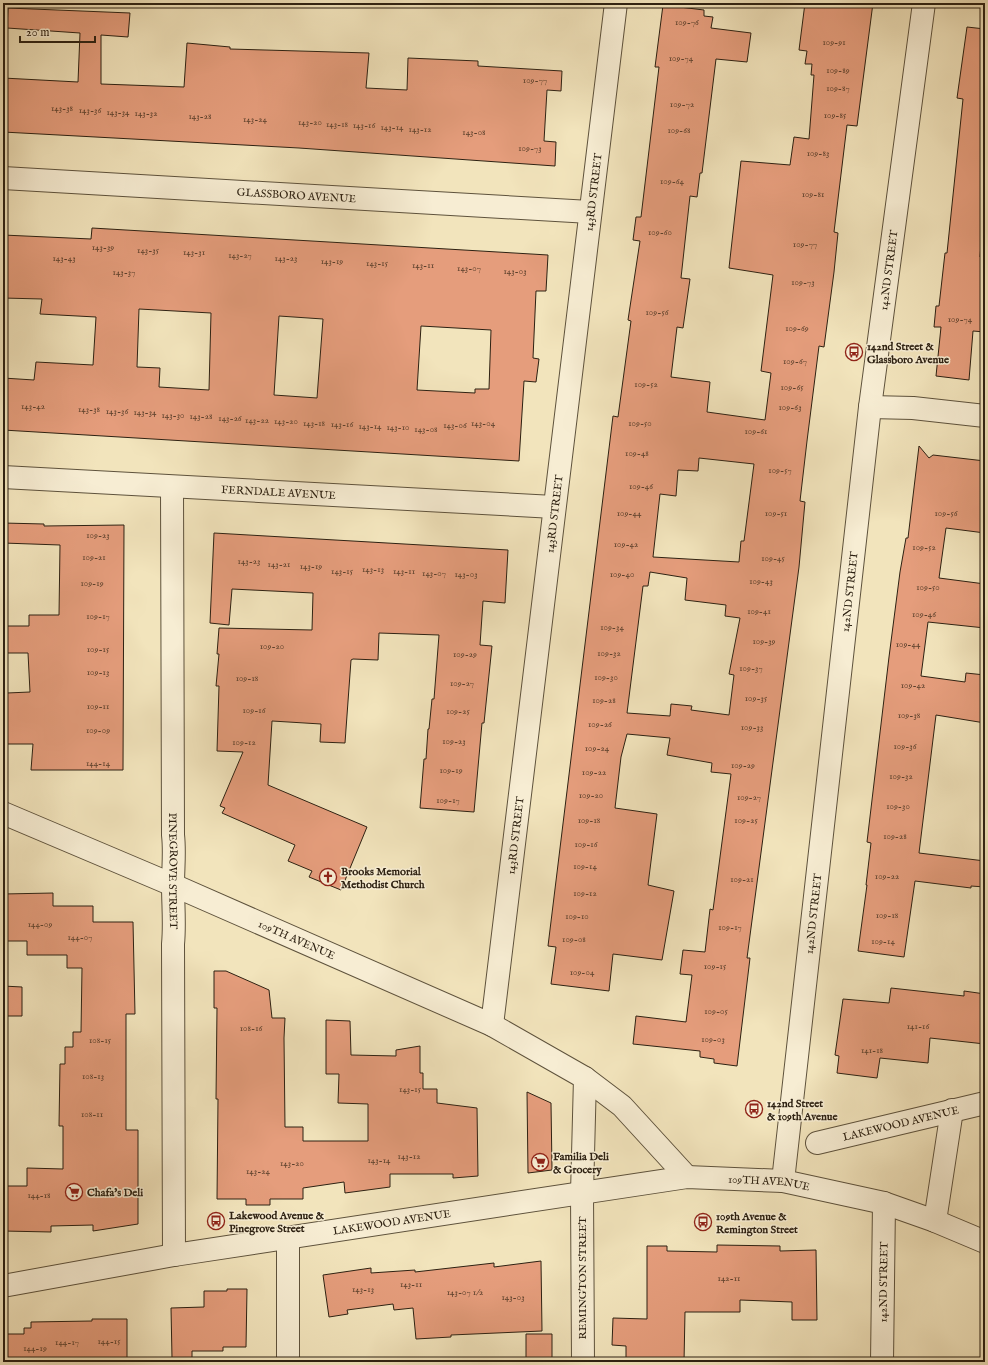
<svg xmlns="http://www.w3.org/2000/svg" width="988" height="1365" font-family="'IM FELL English',serif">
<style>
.building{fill:#e59d7c;stroke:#2d2112;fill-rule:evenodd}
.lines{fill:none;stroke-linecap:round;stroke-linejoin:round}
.minor-casing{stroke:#5e523c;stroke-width:24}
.minor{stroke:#f7edd3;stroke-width:22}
.labels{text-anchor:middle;stroke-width:3;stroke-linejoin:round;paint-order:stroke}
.number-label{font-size:9px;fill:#5b402c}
.street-label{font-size:11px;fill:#2d2112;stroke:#f7edd3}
.poi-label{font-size:11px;font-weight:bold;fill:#2d2112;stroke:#f7edd3;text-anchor:start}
</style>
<rect width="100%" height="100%" fill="#f2e4bc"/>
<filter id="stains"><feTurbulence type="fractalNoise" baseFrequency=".005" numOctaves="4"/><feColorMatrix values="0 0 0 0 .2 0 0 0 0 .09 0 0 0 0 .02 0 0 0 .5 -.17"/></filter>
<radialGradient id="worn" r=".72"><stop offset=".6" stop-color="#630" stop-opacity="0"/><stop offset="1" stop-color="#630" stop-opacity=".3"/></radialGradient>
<path class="building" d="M 805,3 L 873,3 L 857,126 L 847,125 L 834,232 L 838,233 L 834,272 L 824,347 L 819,346 L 807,441 L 800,501 L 805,502 L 799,567 L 747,958 L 750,958 L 737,1066 L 714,1063 L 714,1059 L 700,1057 L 700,1051 L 633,1044 L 636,1016 L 686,1022 L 692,975 L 680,974 L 683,950 L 705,952 L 710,909 L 713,910 L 731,774 L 711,772 L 712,763 L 667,755 L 670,738 L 627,734 L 621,757 L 615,808 L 657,814 L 648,885 L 674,891 L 662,960 L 613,954 L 609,991 L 551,984 L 556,947 L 548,946 L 613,416 L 618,417 L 631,321 L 628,320 L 640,241 L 633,240 L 636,217 L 641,217 L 659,67 L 655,67 L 663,5 L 704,10 L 704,16 L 713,17 L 711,28 L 751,33 L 747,62 L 716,59 L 702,173 L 700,173 L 697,197 L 690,196 L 681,278 L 690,279 L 683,328 L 677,327 L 671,377 L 710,382 L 707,412 L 765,420 L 771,373 L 761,371 L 773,275 L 729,268 L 741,161 L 790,165 L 794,137 L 809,139 L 814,75 L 811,75 L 812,64 L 805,64 L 807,51 L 799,50 ZM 699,458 L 754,464 L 744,541 L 741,541 L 739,562 L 653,557 L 660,494 L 676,496 L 678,470 L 698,471 ZM 650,572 L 687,578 L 685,600 L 726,605 L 725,616 L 740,618 L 729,674 L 734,675 L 729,715 L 691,710 L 692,706 L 671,704 L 670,716 L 627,713 L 643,586 L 648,586 Z
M 8,8 L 130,13 L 128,37 L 101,35 L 101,84 L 184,87 L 187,43 L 230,47 L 230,49 L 369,53 L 366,88 L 407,90 L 408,58 L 478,61 L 478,66 L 562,71 L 561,91 L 547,90 L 544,141 L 556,142 L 555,166 L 299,148 L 3,132 L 3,78 L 78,82 L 80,33 L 7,28 Z
M 967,27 L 985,29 L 985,193 L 980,257 L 985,258 L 985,332 L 973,331 L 969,380 L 936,376 L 941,327 L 934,327 L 936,306 L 939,306 L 945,253 L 947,253 L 963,99 L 957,98 Z
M 92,228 L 548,255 L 546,291 L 536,291 L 533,358 L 539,359 L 536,382 L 524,381 L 519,461 L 3,430 L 3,378 L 34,380 L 36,362 L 93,365 L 96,317 L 40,314 L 42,299 L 3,298 L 3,235 L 91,239 ZM 139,309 L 211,313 L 209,390 L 159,387 L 160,368 L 137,367 ZM 279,316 L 323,319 L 317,398 L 274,395 ZM 421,326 L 491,330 L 489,389 L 475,389 L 475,393 L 417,390 Z
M 919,446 L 929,458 L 933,455 L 985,461 L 985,533 L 946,528 L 939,578 L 985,584 L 985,628 L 928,622 L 921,676 L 965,682 L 966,673 L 985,675 L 985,723 L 936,715 L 919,853 L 985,861 L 985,887 L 971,886 L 971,888 L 915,881 L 904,957 L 858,951 L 867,885 L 866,885 L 871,843 L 867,842 L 889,657 L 900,572 L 906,538 L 908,538 Z
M 3,523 L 44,524 L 44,526 L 124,525 L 123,770 L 31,770 L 33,744 L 7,744 L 7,693 L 30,692 L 28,653 L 3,653 L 3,626 L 29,626 L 29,615 L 59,615 L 60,545 L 3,543 Z
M 214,533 L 508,550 L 505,603 L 483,601 L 480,645 L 492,646 L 484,723 L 482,723 L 474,812 L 420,808 L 424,759 L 426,759 L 428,729 L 429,729 L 432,699 L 434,699 L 439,635 L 379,633 L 378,660 L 353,659 L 351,660 L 345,743 L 320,742 L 321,724 L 272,721 L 268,785 L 367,827 L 341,890 L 309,877 L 312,871 L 288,861 L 295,845 L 222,813 L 225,808 L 220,806 L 243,752 L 217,751 L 219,686 L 216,686 L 219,654 L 217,654 L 219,628 L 312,630 L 313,593 L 232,589 L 229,625 L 210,623 Z
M 53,893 L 53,906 L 93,906 L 93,922 L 133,922 L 135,1014 L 126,1014 L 126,1130 L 138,1130 L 138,1224 L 93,1231 L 93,1225 L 51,1226 L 51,1232 L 3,1231 L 3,1186 L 27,1186 L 27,1168 L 63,1169 L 63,1126 L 59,1126 L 60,1064 L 65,1064 L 65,1047 L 73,1047 L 73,1032 L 81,1032 L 82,968 L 67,968 L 67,955 L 27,955 L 27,941 L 3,941 L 3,894 Z
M 214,971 L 226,971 L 269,990 L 272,1018 L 285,1018 L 284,1038 L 285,1127 L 303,1127 L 303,1141 L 368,1141 L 368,1104 L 338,1103 L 339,1074 L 326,1074 L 326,1020 L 350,1021 L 351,1055 L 396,1056 L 396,1050 L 420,1046 L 420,1073 L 423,1073 L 423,1089 L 437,1089 L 437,1103 L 477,1108 L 478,1176 L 453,1178 L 453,1174 L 390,1174 L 390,1187 L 345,1193 L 344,1182 L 303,1188 L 303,1199 L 270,1199 L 270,1205 L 246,1205 L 246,1199 L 217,1199 L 218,1099 L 216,1099 L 217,1008 L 214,1008 Z
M 3,986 L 22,987 L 22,1016 L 3,1016 Z
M 891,988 L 964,996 L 964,991 L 985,994 L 985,1044 L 930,1038 L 928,1063 L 880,1058 L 877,1078 L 837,1073 L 839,1056 L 835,1055 L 843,999 L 889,1003 Z
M 527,1092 L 551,1103 L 552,1170 L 528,1173 Z
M 717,1245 L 780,1246 L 780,1251 L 816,1250 L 817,1320 L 792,1320 L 792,1302 L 740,1300 L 740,1312 L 685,1312 L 684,1362 L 626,1362 L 626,1346 L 612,1345 L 613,1318 L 647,1319 L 647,1246 L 667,1246 L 667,1251 L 717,1252 Z
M 541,1261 L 542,1331 L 451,1335 L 451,1337 L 416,1339 L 413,1308 L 394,1310 L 393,1304 L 347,1310 L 348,1314 L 329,1317 L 323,1275 L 371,1268 L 371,1273 L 415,1270 L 415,1272 L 494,1263 L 494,1267 Z
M 227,1289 L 247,1289 L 246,1347 L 223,1347 L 223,1351 L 192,1351 L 192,1358 L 172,1358 L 171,1308 L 204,1307 L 204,1291 L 227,1291 Z
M 92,1319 L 127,1319 L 127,1362 L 3,1362 L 3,1334 L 24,1334 L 24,1328 L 31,1328 L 31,1322 L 92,1321 Z
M 526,1334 L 552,1334 L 552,1362 L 526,1362 Z"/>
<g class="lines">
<g class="minor-casing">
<g id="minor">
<path id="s1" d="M 3,178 L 590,212"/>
<path d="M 870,407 L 913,408 L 985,416"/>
<path id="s2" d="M 3,477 L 554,507"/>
<path id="s3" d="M 172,487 L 173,835 C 175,852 173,868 173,885 C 173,905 175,924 173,944 L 174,1255"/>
<path id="s4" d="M 3,813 L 173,885 L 492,1025 L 585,1078 L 622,1106 L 687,1177"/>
<path id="s5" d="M 492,1025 L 616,3"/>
<path id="s6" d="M 817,1143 L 985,1103"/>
<path id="s7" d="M 783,1181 L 870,407 L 924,3"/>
<path d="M 935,1221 L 952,1110"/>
<path id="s8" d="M 3,1286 L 174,1255 L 687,1177 L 783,1181 L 884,1203 L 935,1221 L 985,1242"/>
<path d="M 288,1362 L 288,1238"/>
<path d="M 583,1362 L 582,1193 L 585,1078"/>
<path id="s9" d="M 882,1362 L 884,1203"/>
</g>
</g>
<use href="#minor" class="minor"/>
</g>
<defs>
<g id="bus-ring" transform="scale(0.9)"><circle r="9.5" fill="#f7edd3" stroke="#8f2418" stroke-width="1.5"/><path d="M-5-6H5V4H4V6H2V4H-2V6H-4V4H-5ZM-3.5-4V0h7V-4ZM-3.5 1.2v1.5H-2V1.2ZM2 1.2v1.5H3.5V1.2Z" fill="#8f2418"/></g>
<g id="church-ring" transform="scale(0.9)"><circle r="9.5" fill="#f7edd3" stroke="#8f2418" stroke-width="1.5"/><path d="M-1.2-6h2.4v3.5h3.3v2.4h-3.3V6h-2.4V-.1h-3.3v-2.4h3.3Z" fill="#8f2418"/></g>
<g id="supermarket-ring" transform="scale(0.9)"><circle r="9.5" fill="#f7edd3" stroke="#8f2418" stroke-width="1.5"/><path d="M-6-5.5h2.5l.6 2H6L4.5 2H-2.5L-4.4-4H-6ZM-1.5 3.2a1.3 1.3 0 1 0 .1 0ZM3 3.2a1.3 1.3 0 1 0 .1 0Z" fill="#8f2418"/></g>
</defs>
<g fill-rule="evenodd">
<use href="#bus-ring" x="854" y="352"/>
<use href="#church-ring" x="328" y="877"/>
<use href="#bus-ring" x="754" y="1109"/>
<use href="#supermarket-ring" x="540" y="1162"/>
<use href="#supermarket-ring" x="74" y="1192"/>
<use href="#bus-ring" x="216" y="1221"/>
<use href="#bus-ring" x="703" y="1222"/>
</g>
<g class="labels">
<g class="number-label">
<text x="687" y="25">109-76</text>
<text x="834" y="45">109-91</text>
<text x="681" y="61">109-74</text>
<text x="838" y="73">109-89</text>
<text x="535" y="83">109-77</text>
<text x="838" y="91">109-87</text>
<text x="682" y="107">109-72</text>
<text x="62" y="111">143-38</text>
<text x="90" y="113">143-36</text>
<text x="118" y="115">143-34</text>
<text x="146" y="116">143-32</text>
<text x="835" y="118">109-85</text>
<text x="200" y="119">143-28</text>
<text x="255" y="122">143-24</text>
<text x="310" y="125">143-20</text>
<text x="337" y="127">143-18</text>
<text x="364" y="128">143-16</text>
<text x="392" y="130">143-14</text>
<text x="420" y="132">143-12</text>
<text x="679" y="133">109-68</text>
<text x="474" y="135">143-08</text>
<text x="530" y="151">109-73</text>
<text x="818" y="156">109-83</text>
<text x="672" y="184">109-64</text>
<text x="813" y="197">109-81</text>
<text x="660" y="235">109-60</text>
<text x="805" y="247">109-77</text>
<text x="103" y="250">143-39</text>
<text x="148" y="253">143-35</text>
<text x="194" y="255">143-31</text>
<text x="240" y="258">143-27</text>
<text x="64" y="261">143-43</text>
<text x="286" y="261">143-23</text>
<text x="332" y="264">143-19</text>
<text x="377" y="266">143-15</text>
<text x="423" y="268">143-11</text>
<text x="469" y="271">143-07</text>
<text x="515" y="274">143-03</text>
<text x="124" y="275">143-37</text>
<text x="803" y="285">109-73</text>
<text x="657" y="315">109-56</text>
<text x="960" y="322">109-74</text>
<text x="797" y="331">109-69</text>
<text x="795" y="364">109-67</text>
<text x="646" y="387">109-52</text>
<text x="792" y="390">109-65</text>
<text x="33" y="409">143-42</text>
<text x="790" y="410">109-63</text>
<text x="89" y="412">143-38</text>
<text x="117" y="414">143-36</text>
<text x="145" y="415">143-34</text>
<text x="173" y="418">143-30</text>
<text x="201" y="419">143-28</text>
<text x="230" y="421">143-26</text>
<text x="257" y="423">143-22</text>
<text x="286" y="424">143-20</text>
<text x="314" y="426">143-18</text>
<text x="483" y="426">143-04</text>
<text x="640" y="426">109-50</text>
<text x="342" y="427">143-16</text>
<text x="455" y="428">143-06</text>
<text x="370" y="429">143-14</text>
<text x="398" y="430">143-10</text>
<text x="426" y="432">143-08</text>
<text x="756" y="434">109-61</text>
<text x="637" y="456">109-48</text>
<text x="780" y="473">109-57</text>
<text x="641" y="489">109-46</text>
<text x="629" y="516">109-44</text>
<text x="776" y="516">109-51</text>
<text x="946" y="516">109-56</text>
<text x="98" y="538">109-23</text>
<text x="626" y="547">109-42</text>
<text x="924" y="550">109-52</text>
<text x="94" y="560">109-21</text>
<text x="773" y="561">109-45</text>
<text x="249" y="564">143-23</text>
<text x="279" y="567">143-21</text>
<text x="311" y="569">143-19</text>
<text x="373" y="572">143-13</text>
<text x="342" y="574">143-15</text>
<text x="404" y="574">143-11</text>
<text x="434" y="576">143-07</text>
<text x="466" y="577">143-03</text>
<text x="622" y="577">109-40</text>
<text x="761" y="584">109-43</text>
<text x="92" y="586">109-19</text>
<text x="928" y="590">109-50</text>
<text x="759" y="614">109-41</text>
<text x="924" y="617">109-46</text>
<text x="98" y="619">109-17</text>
<text x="612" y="630">109-34</text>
<text x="764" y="644">109-39</text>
<text x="908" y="647">109-44</text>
<text x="272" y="649">109-20</text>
<text x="98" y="652">109-15</text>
<text x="609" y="656">109-32</text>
<text x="465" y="657">109-29</text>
<text x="751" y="671">109-37</text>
<text x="98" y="675">109-13</text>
<text x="606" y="680">109-30</text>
<text x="247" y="681">109-18</text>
<text x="462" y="686">109-27</text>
<text x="913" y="688">109-42</text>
<text x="756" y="701">109-35</text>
<text x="604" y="703">109-28</text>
<text x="98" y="709">109-11</text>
<text x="254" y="713">109-16</text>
<text x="458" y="714">109-25</text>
<text x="909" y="718">109-38</text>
<text x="600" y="727">109-26</text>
<text x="752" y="730">109-33</text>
<text x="98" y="733">109-09</text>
<text x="454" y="744">109-23</text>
<text x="244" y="745">109-12</text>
<text x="905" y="749">109-36</text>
<text x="597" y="751">109-24</text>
<text x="98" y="766">144-14</text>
<text x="743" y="768">109-29</text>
<text x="451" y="773">109-19</text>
<text x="594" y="775">109-22</text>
<text x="901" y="779">109-32</text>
<text x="591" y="798">109-20</text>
<text x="749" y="800">109-27</text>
<text x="448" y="803">109-17</text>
<text x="898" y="809">109-30</text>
<text x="589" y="823">109-18</text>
<text x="746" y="823">109-25</text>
<text x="895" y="839">109-28</text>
<text x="586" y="847">109-16</text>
<text x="585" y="869">109-14</text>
<text x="887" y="879">109-22</text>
<text x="742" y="882">109-21</text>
<text x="585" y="896">109-12</text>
<text x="887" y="918">109-18</text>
<text x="577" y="919">109-10</text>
<text x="40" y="927">144-09</text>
<text x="730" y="930">109-17</text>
<text x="80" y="940">144-07</text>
<text x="574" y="942">109-08</text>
<text x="883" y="944">109-14</text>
<text x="715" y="969">109-15</text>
<text x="582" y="975">109-04</text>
<text x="716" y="1014">109-05</text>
<text x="918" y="1029">141-16</text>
<text x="251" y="1031">108-16</text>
<text x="713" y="1042">109-03</text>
<text x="100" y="1043">108-15</text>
<text x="872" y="1053">141-18</text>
<text x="93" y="1079">108-13</text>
<text x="410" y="1092">143-15</text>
<text x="92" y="1117">108-11</text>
<text x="409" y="1159">143-12</text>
<text x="379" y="1163">143-14</text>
<text x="292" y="1166">143-20</text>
<text x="258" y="1174">143-24</text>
<text x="39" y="1198">144-18</text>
<text x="729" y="1281">142-11</text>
<text x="411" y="1287">143-11</text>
<text x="363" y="1292">143-13</text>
<text x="465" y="1295">143-07 1/2</text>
<text x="513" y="1300">143-03</text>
<text x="109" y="1344">144-15</text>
<text x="67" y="1345">144-17</text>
<text x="35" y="1351">144-19</text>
</g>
<g class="street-label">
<text dy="4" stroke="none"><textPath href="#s5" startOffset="839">143RD STREET</textPath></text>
<text dy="4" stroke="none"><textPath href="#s1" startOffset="294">GLASSBORO AVENUE</textPath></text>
<text dy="4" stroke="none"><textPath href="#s7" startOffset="917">142ND STREET</textPath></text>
<text dy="4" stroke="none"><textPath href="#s2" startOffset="276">FERNDALE AVENUE</textPath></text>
<text dy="4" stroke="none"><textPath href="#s5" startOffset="515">143RD STREET</textPath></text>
<text dy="4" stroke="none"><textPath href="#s7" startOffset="593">142ND STREET</textPath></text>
<text dy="4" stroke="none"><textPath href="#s5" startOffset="191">143RD STREET</textPath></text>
<text dy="4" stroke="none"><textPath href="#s3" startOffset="384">PINEGROVE STREET</textPath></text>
<text dy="4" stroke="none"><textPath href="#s7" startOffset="269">142ND STREET</textPath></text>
<text dy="4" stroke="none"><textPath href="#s4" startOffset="320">109TH AVENUE</textPath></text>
<text dy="4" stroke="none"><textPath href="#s6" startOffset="86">LAKEWOOD AVENUE</textPath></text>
<text dy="4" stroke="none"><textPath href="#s8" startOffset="775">109TH AVENUE</textPath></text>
<text dy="4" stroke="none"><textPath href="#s8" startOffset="394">LAKEWOOD AVENUE</textPath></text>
<text transform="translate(582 1278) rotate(-90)" y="4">REMINGTON STREET</text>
<text dy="4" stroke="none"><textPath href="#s9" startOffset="80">142ND STREET</textPath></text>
</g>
<g class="poi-label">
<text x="867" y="350">142nd Street &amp;<tspan x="867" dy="13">Glassboro Avenue</tspan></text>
<text x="341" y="875">Brooks Memorial<tspan x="341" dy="13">Methodist Church</tspan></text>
<text x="767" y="1107">142nd Street<tspan x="767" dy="13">&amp; 109th Avenue</tspan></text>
<text x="553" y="1160">Familia Deli<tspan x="553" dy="13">&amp; Grocery</tspan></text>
<text x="87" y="1196">Chafa's Deli</text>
<text x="229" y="1219">Lakewood Avenue &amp;<tspan x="229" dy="13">Pinegrove Street</tspan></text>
<text x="716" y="1220">109th Avenue &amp;<tspan x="716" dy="13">Remington Street</tspan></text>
</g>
</g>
<rect width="988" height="1365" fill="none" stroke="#f2e4bc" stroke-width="16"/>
<rect x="4" y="4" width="980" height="1357" fill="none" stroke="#2d2112" stroke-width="2"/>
<rect x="8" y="8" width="972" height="1349" fill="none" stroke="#2d2112"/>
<path d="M20 36v6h75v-6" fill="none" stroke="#2d2112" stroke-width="2"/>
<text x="26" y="36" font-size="12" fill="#2d2112" stroke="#f7edd3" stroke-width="3" paint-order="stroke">20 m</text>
<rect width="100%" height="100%" filter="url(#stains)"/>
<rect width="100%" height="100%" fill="url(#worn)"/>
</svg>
